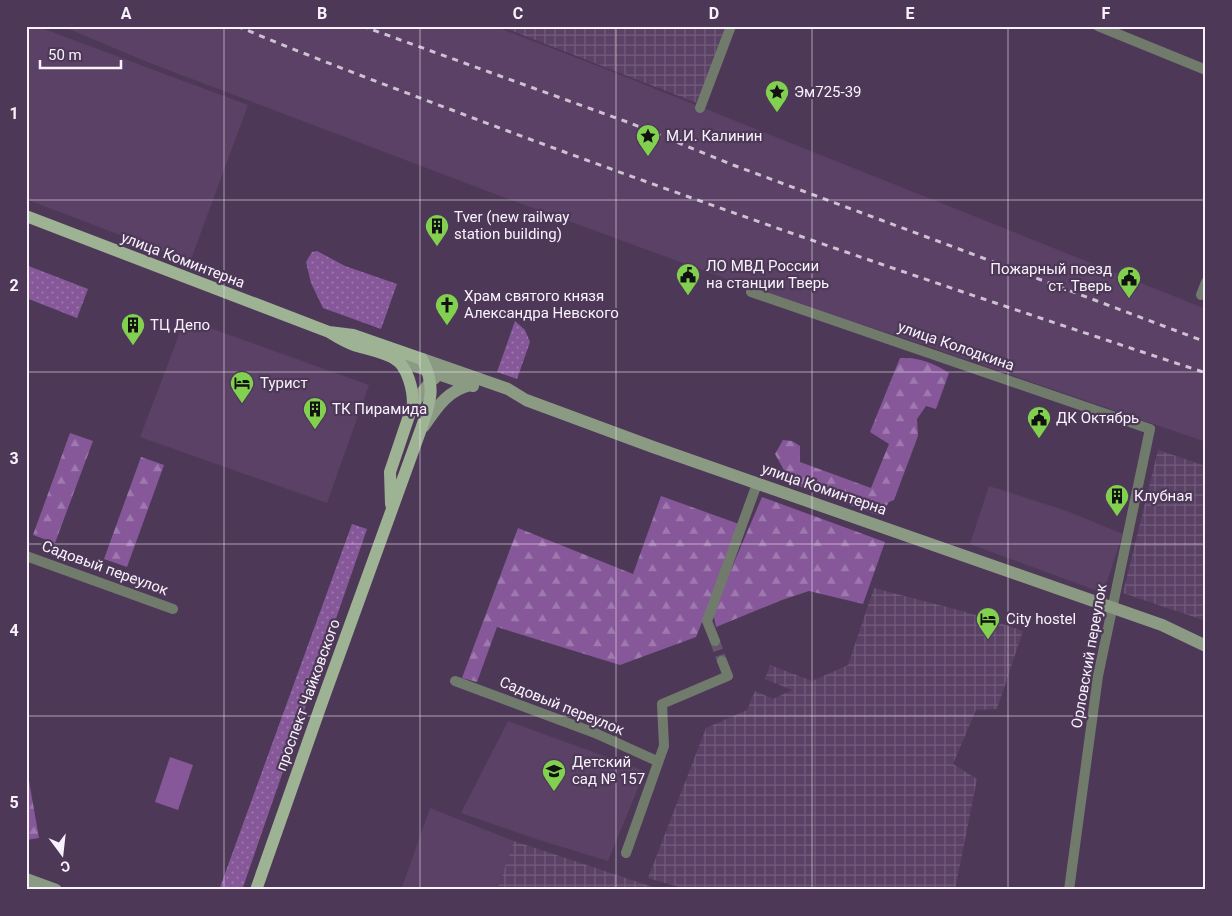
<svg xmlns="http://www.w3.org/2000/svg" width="1232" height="916" font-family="Roboto,sans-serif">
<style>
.built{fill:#5a4165}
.industrial{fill:url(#industrial-grid)}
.grass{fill:url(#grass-dots)}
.forest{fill:url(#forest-firs)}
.park{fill:#86589a}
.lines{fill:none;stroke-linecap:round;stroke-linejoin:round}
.street-tunnel{stroke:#675570;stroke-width:10;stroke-dasharray:10 5;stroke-linecap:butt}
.street{stroke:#717b6c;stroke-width:10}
.secondary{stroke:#8b9a83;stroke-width:12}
.primary{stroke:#9eb294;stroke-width:12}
.rail{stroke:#cdc2d2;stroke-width:3;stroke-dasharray:6 6;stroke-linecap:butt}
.grid{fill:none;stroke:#f9f2fd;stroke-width:1;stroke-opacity:0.55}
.labels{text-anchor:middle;stroke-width:4.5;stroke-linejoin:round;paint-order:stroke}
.poi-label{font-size:15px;fill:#f9f2fd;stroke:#4d3957;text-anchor:start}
.street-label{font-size:15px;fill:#f9f2fd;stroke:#4d3957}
.neatline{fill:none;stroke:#f9f2fd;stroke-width:2}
.grid-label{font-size:16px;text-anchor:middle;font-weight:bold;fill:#f9f2fd}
</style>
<defs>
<pattern id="industrial-grid" width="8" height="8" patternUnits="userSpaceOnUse" patternTransform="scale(1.25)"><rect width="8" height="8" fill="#5a4165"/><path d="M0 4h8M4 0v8" fill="none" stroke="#725d7c"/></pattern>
<pattern id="grass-dots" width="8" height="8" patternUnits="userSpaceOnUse" patternTransform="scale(1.25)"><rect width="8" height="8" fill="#86589a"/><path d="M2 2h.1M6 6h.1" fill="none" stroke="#9e79ae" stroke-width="1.8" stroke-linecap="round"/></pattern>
<pattern id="forest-firs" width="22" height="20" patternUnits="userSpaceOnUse" patternTransform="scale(1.25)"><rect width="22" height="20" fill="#86589a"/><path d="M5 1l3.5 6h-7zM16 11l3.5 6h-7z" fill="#9e79ae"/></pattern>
</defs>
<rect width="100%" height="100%" fill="#4d3957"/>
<path class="built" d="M 26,26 L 36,26 L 248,105 L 190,262 L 26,199 Z
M 62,26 L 494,26 L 603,68 L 1206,309 L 1206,442 L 892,334 L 789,302 L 495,194 L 147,62 Z
M 185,319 L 369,385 L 327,503 L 140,437 Z
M 989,486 L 1067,511 L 1123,534 L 1103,593 L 970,544 Z
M 508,721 L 645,771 L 608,861 L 539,840 L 461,813 Z
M 430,808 L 514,841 L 497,890 L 401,890 Z"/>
<path class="industrial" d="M 500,26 L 726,26 L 697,103 Z
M 1158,450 L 1206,466 L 1206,621 L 1123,593 Z
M 874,588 L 966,612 L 1023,631 L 997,709 L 976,710 L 953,764 L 977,779 L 955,890 L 689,890 L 648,878 L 706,728 L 747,710 L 755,691 L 773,699 L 792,690 L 765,679 L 770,665 L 812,681 L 848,665 Z
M 514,841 L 662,890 L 497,890 Z"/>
<path class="grass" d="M 317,251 L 345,266 L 397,284 L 381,329 L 323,308 L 311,283 L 306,262 L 312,252 Z
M 26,265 L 88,289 L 77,318 L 26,298 Z
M 515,321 L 525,330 L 530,342 L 517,379 L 497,372 Z
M 352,524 L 367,529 L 242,890 L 219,890 Z"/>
<path class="forest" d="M 900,358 C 918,357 934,363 949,373 L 936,409 L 926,406 L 917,419 L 918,436 L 894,500 L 889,502 L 880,516 L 796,485 L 785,472 L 775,454 L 783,440 L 792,441 L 800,446 L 800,462 L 871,488 L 889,444 L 870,432 Z
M 70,433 L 93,441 L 55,543 L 33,535 Z
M 141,457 L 164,465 L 127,567 L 104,559 Z
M 661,496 L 739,524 L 717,585 L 696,637 L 620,665 L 497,627 L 477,682 L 462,678 L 518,528 L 633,574 Z
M 762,497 L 885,542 L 863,604 L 809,591 L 782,600 L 716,627 L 713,612 Z
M 26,764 L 39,838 L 26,840 Z"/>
<path class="park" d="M 170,757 L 193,765 L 178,810 L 155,802 Z"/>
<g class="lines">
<path class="street-tunnel" d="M 715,641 L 722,661"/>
<path class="street" d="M 1098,26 L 1206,70
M 700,108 L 731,26
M 751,292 L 1150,429 L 1098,676 L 1069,890
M 1201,295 L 1206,282
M 26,556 L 173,609
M 715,641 L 707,621 L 757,484
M 455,681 L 595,733 L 657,761
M 626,853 L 664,746 L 662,704 L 728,676 L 722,661"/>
<path class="secondary" d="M 395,359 L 473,386
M 422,359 L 508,389 L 526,400 L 653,447 L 1162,625 L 1206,646
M 413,404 L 431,381 L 435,378
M 424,426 C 437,407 448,390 471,385
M 26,879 L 56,890"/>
<path class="primary" d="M 26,216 L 329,332 C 337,337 345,342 354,345 C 366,349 384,352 395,359 C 408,367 413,390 413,404 L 390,472 L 391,504
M 256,890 L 321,705 L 421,429 C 431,401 436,386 422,359 L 353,335 L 329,332"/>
<path class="rail" d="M 237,26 C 315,59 394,88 473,118 C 715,209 960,292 1206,373
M 362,26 L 630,123 L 733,165 L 959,249 L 1206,342"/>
</g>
<path class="grid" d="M 224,26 L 224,890M 420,26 L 420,890M 616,26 L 616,890M 812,26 L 812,890M 1008,26 L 1008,890M 26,200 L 1206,200M 26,372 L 1206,372M 26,544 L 1206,544M 26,716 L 1206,716"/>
<defs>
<g id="sight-pin" transform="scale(1.25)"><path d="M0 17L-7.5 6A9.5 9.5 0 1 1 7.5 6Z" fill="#82d04f" stroke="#4d3957"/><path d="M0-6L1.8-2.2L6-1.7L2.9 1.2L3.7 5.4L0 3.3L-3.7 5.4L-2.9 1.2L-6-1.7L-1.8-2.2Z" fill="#111"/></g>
<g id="building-pin" transform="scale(1.25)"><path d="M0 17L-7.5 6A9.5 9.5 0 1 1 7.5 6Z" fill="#82d04f" stroke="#4d3957"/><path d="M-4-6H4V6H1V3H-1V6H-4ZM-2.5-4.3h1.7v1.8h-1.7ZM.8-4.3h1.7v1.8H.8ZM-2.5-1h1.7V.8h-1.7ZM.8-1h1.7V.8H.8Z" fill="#111"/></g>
<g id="civic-pin" transform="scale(1.25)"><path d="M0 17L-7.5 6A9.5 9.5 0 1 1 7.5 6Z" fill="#82d04f" stroke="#4d3957"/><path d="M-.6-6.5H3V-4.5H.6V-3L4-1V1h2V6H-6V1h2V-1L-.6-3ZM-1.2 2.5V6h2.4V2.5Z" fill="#111"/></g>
<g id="church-pin" transform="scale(1.25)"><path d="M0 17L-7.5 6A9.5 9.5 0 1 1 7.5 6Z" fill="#82d04f" stroke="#4d3957"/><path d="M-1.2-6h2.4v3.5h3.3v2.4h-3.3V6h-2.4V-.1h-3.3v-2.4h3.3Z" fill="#111"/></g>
<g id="hotel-pin" transform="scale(1.25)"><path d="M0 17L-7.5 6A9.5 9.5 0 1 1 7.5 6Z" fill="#82d04f" stroke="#4d3957"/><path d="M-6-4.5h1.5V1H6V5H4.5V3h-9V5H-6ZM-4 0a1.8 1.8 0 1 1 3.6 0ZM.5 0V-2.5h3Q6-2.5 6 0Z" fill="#111"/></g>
<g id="school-pin" transform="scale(1.25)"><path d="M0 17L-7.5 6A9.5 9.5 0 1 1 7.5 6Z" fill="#82d04f" stroke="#4d3957"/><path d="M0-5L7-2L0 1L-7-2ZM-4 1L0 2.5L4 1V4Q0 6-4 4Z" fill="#111"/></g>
</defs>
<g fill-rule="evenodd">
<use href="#sight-pin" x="777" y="92"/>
<use href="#sight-pin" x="648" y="136"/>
<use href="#building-pin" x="437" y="226"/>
<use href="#civic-pin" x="688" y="275"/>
<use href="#civic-pin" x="1129" y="278"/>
<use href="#church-pin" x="447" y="305"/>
<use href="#building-pin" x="133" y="325"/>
<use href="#hotel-pin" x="242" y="383"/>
<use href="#building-pin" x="315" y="409"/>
<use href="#civic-pin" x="1039" y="418"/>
<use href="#building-pin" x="1117" y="496"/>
<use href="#hotel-pin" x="988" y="619"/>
<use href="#school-pin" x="554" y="771"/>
</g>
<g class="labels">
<g class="poi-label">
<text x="794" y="97">Эм725-39</text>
<text x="666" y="141">М.И. Калинин</text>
<text x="454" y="222">Tver (new railway<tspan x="454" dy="17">station building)</tspan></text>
<text x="706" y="271">ЛО МВД России<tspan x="706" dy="17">на станции Тверь</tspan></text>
<text x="1112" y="274" text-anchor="end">Пожарный поезд<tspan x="1112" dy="17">ст. Тверь</tspan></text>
<text x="464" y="301">Храм святого князя<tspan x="464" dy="17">Александра Невского</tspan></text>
<text x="150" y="330">ТЦ Депо</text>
<text x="260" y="388">Турист</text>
<text x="332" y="414">ТК Пирамида</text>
<text x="1056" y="423">ДК Октябрь</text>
<text x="1134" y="501">Клубная</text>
<text x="1006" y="624">City hostel</text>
<text x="572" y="767">Детский<tspan x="572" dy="17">сад № 157</tspan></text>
</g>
<g class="street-label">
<text transform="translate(183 260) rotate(21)" y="5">улица Коминтерна</text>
<text transform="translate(956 346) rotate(19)" y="5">улица Колодкина</text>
<text transform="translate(824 489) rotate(19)" y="5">улица Коминтерна</text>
<text transform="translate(105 568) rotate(20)" y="5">Садовый переулок</text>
<text transform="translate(1089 656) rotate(-80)" y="5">Орловский переулок</text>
<text transform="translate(308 695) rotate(-70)" y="5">проспект Чайковского</text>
<text transform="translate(562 706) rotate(22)" y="5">Садовый переулок</text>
</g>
</g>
<rect width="1232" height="916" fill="none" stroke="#4d3957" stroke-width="55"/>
<g transform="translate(62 854) rotate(165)" stroke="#4d3957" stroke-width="4" paint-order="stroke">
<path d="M0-4L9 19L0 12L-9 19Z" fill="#f9f2fd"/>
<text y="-8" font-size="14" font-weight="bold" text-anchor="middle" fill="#f9f2fd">С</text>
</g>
<path d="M40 60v8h81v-8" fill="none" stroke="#f9f2fd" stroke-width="2.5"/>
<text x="48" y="60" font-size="15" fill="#f9f2fd" stroke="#4d3957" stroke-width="4" paint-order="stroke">50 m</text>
<rect x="28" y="28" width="1176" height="860" class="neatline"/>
<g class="grid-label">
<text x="126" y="19">A</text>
<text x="322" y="19">B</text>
<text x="518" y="19">C</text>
<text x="714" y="19">D</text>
<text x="910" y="19">E</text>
<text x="1106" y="19">F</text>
<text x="14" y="119">1</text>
<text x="14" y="291">2</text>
<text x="14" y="464">3</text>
<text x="14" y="636">4</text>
<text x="14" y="808">5</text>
</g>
</svg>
